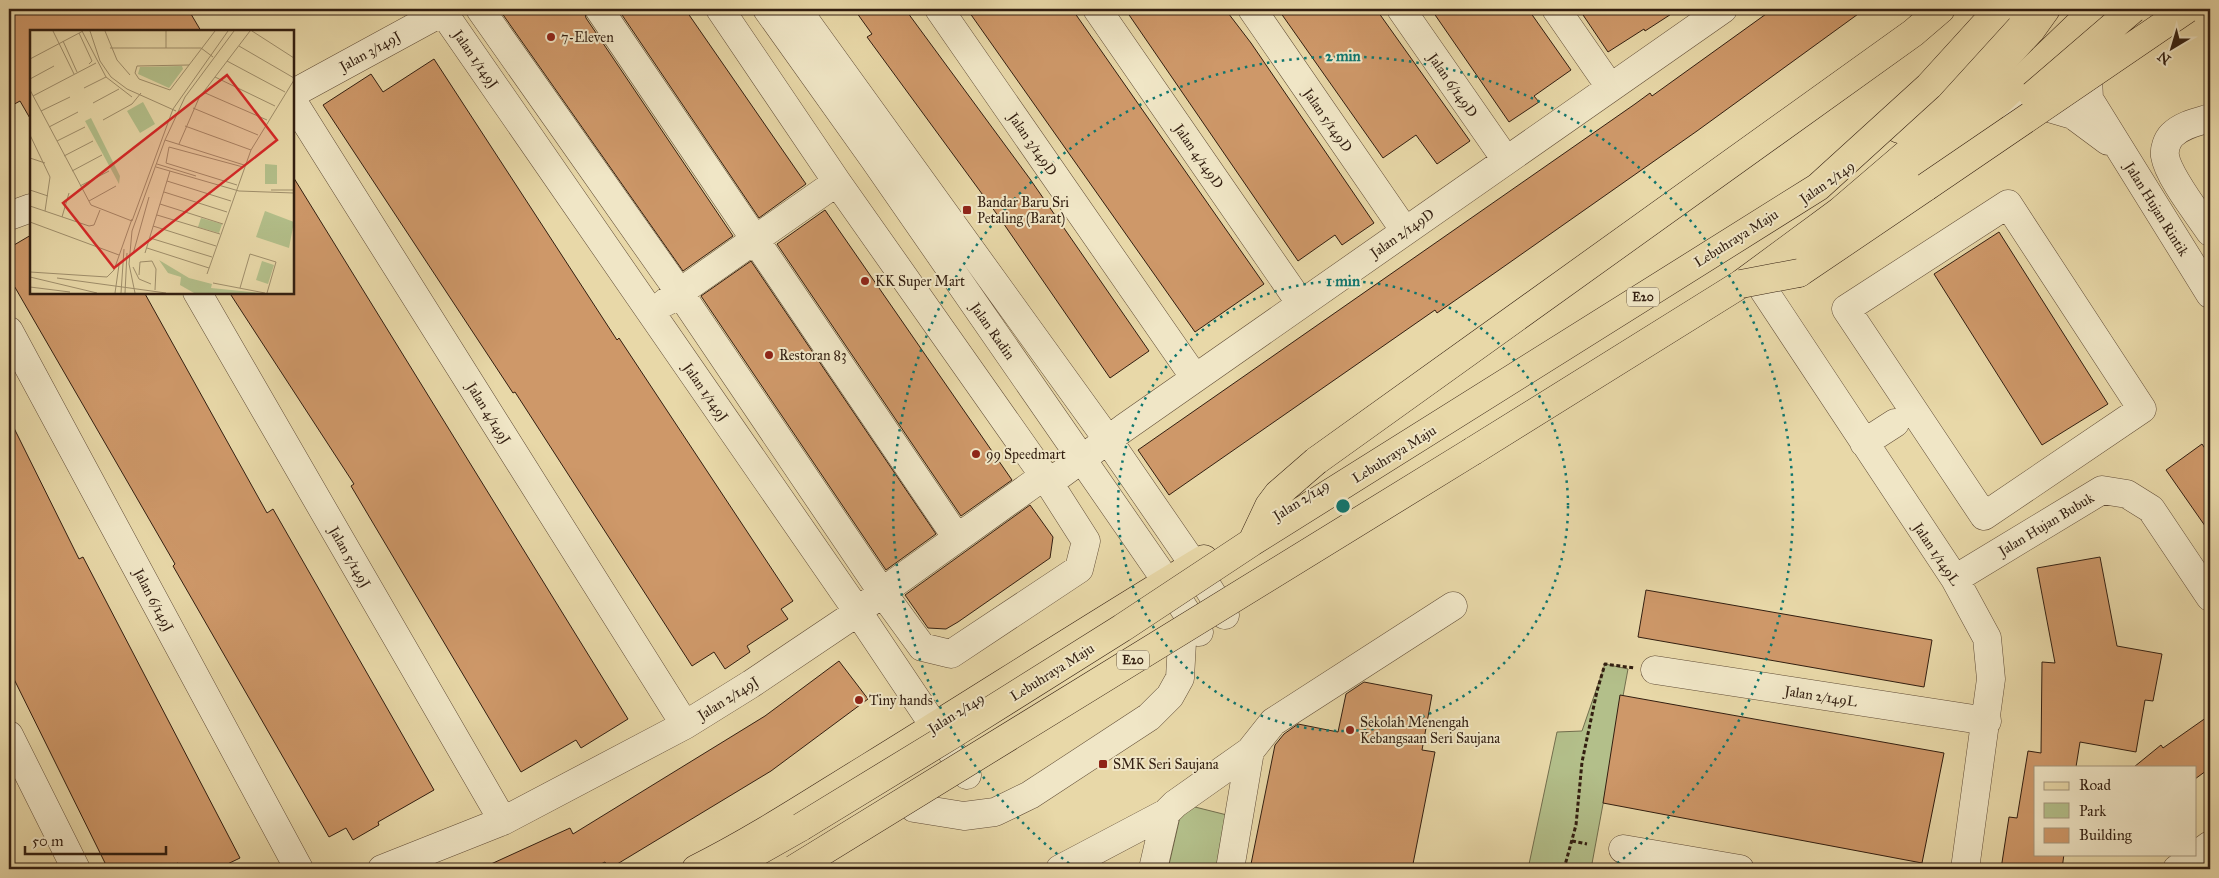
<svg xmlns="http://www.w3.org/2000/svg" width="2219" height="878" font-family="'IM FELL Great Primer',serif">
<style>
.green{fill:#b3bf8a;stroke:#726e4d}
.building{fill:#ce9869;stroke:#321e10}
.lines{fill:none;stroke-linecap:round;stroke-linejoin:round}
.minor-casing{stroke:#604c36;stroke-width:29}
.major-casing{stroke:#321e10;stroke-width:29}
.highway-casing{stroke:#321e10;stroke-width:29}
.path{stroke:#321e10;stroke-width:3;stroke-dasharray:4 2.5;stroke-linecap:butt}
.minor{stroke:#f0e6c6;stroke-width:28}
.major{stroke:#e8d8a8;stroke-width:28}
.highway{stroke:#e8d8a8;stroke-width:28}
.highway-bridge-casing{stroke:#321e10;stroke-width:29;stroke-linecap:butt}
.highway-bridge{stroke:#e8d8a8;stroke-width:28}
.ring{fill:none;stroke:#0f766e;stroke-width:2.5;stroke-dasharray:2.5 5}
.poi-dot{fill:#8f2418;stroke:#f0e6c6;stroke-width:2}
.labels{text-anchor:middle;stroke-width:4;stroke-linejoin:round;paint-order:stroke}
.shield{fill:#f0e6c6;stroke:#6b5a47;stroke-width:1}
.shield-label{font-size:12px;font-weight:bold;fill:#321e10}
.poi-label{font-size:14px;fill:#321e10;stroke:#f0e6c6;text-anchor:start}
.street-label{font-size:14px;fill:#321e10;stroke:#f0e6c6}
.inset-road{fill:none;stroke:#9f8e6b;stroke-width:1}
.view{fill:#d62828;fill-opacity:0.15;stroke:#d62828;stroke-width:2.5}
.inset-edge{fill:none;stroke:#321e10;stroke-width:2.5}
.centre{fill:#0f766e;stroke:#f0e6c6;stroke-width:2.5}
.ring-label{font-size:15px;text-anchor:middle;font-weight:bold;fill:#0f766e;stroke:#f0e6c6;stroke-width:4;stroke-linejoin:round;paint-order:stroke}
</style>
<rect width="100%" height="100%" fill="#e8d8a8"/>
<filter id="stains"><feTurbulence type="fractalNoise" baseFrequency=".004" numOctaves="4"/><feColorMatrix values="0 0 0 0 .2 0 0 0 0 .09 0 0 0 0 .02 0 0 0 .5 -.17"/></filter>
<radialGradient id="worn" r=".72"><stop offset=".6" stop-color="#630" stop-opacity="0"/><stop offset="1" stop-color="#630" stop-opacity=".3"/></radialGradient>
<path class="green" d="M 1605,664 L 1628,669 L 1591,869 L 1528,869 L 1557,732 L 1582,731 Z
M 1183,804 L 1231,816 L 1219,869 L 1168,869 Z"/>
<path class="building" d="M 9,9 L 188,9 L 201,31 L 31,31 L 31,120 L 20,101 L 9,107 Z
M 499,9 L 584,9 L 586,18 L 733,236 L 683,271 Z
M 618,9 L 685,9 L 806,184 L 759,218 Z
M 854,9 L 905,9 L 1030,179 L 1149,351 L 1110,378 L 999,217 L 867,37 L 872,34 Z
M 967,9 L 1072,9 L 1264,284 L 1195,332 Z
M 1125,9 L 1225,9 L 1251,43 L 1374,223 L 1342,245 L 1335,235 L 1298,261 Z
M 1278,9 L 1376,9 L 1470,141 L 1437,164 L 1416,135 L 1383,158 Z
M 1431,9 L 1528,9 L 1571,70 L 1534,96 L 1539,102 L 1509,122 Z
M 1579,9 L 1679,9 L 1645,31 L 1644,29 L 1608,52 Z
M 1773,9 L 1865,9 L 1697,131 L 1499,270 L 1437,313 L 1435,310 L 1169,495 L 1138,450 L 1635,104 L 1650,93 L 1652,96 Z
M 434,59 L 617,340 L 619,338 L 793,601 L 781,609 L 788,619 L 747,646 L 750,652 L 725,669 L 714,652 L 692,666 L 515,392 L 513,393 L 323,105 L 371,74 L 383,92 Z
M 292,175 L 628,719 L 581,748 L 576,740 L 521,772 L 351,486 L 354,484 L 229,292 L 292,292 Z
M 825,210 L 1012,480 L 961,516 L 777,244 Z
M 1999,232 L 2108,404 L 2042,445 L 1934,274 Z
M 31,235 L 31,292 L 144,292 L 267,513 L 273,509 L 434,790 L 378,822 L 379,825 L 353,840 L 346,828 L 329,837 L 173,566 L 175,564 L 9,277 L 9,248 Z
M 751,261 L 936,534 L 886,570 L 701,296 Z
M 9,418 L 79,559 L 83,557 L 240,858 L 217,869 L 182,869 L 178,863 L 166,869 L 108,869 L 9,669 Z
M 2202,444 L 2210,456 L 2210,533 L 2166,470 Z
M 1030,505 L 1053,537 L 1050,558 L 958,622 L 946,629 L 928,628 L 905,595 Z
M 2100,557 L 2117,646 L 2162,654 L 2153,701 L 2145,700 L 2136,752 L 2080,742 L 2076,767 L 2035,767 L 2035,854 L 2064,854 L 2062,869 L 2001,869 L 2009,817 L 2017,818 L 2028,751 L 2041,753 L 2042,662 L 2055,663 L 2037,568 Z
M 1646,590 L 1932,640 L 1924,687 L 1638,637 Z
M 839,661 L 868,699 L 771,771 L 609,869 L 605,862 L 591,869 L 480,869 L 570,828 L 573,834 L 765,716 Z
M 1364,682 L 1432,695 L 1422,750 L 1435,752 L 1412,869 L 1250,869 L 1275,745 L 1284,734 L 1298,724 L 1338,732 L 1346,694 Z
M 1620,695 L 1944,753 L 1922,863 L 1603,803 Z
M 2210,715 L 2210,768 L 2195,779 L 2195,767 L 2134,767 L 2161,745 L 2163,748 Z"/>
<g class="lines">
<g class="minor-casing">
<path id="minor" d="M 480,9 L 680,293 L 882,592 L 922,647 L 951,654 L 1079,569 L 1086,541 L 1049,483 L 837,182 L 720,9
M 599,9 L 957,538
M 767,9 L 874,159 L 1167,582 L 1199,632
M 797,9 L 1108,440 L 1194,565 L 1225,615
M 939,9 L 1195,378
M 1097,9 L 1301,304
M 1252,9 L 1405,231
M 1401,9 L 1506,160
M 1556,9 L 1610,87
M 443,12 L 858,612 L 967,775
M 2087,55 L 2089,99 L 2210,294
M 292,94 L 448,9
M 292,100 L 685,725
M 1997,103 L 2039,105 L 2073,115 L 2108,141
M 2210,118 C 2197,122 2182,125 2172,135 C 2167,140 2164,149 2165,156 C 2168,176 2198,214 2210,232
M 2008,204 L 2142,409 L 1984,516 L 1846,309 Z
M 9,216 L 31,208
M 1755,277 L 1955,579 L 1987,638 L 1991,679 L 1965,869
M 197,292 L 503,821
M 666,302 L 837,182
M 9,331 L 299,869
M 1864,443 L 1895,423
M 1049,483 L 1124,428 L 1723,9
M 1955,579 L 2102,490 L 2127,494 L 2151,509 L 2210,597
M 1655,670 L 1987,721
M 9,735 L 76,869
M 914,808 L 964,816 L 995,812 L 1030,795 L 1149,717 L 1170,696 L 1180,678 L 1182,642
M 1623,849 L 1740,869
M 382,869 L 503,821 L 685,725 L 751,684 L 858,612 L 882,592 L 1044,476
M 1060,869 L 1166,813
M 1153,869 L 1166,813 L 1175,804 L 1250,751 L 1273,722 L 1453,606
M 1230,869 L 1250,751
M 2177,869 L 2210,845"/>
</g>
<g class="major-casing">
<path id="major" d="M 1899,129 L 1955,84 L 2029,17
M 1837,227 L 1947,151 L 2095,9
M 696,869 C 756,839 812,802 869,767 C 981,698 1091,627 1204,559"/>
</g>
<g class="highway-casing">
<path id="highway" d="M 1799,273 L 1926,187
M 1473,451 L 1741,284 L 1840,211 L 1952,115 L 2031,30 L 2046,9
M 1316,461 L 1913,33 L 1941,9
M 727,869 L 801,827"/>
</g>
<path class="path" d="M 1572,841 L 1587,844
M 1564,869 L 1576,825 L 1582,762 L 1597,691 L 1605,664 L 1635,668"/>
<use href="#minor" class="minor"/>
<use href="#major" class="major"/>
<use href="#highway" class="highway"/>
<g class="highway-bridge-casing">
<path id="highway-bridge" d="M 2033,95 L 2133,9
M 1926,187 L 2187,9
M 1741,284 L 1799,273
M 1252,542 L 1269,506 L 1278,494 L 1316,461
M 801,827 L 950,736 L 1122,628 L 1252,542 L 1818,187 L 1929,86 L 1999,9
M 794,869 L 1473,451"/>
</g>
<use href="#highway-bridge" class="highway-bridge"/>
</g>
<g class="ring">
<circle cx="1343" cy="506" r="225"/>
<path d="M1075 868A450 450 0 1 1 1611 868"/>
</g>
<g class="poi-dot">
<circle cx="551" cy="37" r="5"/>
<rect x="962" y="205" width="10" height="10" rx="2.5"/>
<circle cx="865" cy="281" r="5"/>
<circle cx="769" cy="355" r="5"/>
<circle cx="976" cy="454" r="5"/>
<circle cx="859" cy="700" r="5"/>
<circle cx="1350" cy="730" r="5"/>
<rect x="1098" y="759" width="10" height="10" rx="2.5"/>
</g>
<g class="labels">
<g class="shield">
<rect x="1627" y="287.5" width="32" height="19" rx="4"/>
<rect x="1117" y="650.5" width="32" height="19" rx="4"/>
</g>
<g class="shield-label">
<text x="1643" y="301">E20</text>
<text x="1133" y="664">E20</text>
</g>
<g class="poi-label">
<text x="561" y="42">7-Eleven</text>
<text x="977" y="207">Bandar Baru Sri<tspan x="977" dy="16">Petaling (Barat)</tspan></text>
<text x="875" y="286">KK Super Mart</text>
<text x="779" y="360">Restoran 83</text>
<text x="986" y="459">99 Speedmart</text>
<text x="869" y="705">Tiny hands</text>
<text x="1360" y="727">Sekolah Menengah<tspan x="1360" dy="16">Kebangsaan Seri Saujana</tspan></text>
<text x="1113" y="769">SMK Seri Saujana</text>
</g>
<g class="street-label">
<text transform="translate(370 51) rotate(-29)" y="5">Jalan 3/149J</text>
<text transform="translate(476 59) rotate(55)" y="5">Jalan 1/149J</text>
<text transform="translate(1453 85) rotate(55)" y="5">Jalan 6/149D</text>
<text transform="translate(1328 120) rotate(55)" y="5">Jalan 5/149D</text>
<text transform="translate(1033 144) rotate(55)" y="5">Jalan 3/149D</text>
<text transform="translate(1199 156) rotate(55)" y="5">Jalan 4/149D</text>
<text transform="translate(1827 182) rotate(-35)" y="5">Jalan 2/149</text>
<text transform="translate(2157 209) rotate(58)" y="5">Jalan Hujan Rintik</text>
<text transform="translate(1402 233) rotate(-35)" y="5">Jalan 2/149D</text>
<text transform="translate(1736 238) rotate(-32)" y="5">Lebuhraya Maju</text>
<text transform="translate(993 331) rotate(55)" y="5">Jalan Radin</text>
<text transform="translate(706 392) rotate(55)" y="5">Jalan 1/149J</text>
<text transform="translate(489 413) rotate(58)" y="5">Jalan 4/149J</text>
<text transform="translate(1394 454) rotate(-32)" y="5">Lebuhraya Maju</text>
<text transform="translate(1301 500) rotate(-32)" y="5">Jalan 2/149</text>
<text transform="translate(2046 524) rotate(-31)" y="5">Jalan Hujan Bubuk</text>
<text transform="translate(1937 554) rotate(56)" y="5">Jalan 1/149L</text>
<text transform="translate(350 557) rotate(60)" y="5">Jalan 5/149J</text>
<text transform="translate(154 600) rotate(62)" y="5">Jalan 6/149J</text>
<text transform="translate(1052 672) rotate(-32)" y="5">Lebuhraya Maju</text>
<text transform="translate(1821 696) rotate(9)" y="5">Jalan 2/149L</text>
<text transform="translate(728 698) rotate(-32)" y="5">Jalan 2/149J</text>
<text transform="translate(956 713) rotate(-32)" y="5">Jalan 2/149</text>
</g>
</g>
<g transform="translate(30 30)">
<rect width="264" height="264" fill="#e8d8a8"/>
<path d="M 152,36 L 153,39 L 139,58 L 108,44 L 110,37 ZM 113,72 L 125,94 L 110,103 L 97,81 ZM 61,88 L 90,146 L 89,154 L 55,91 ZM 235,134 L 247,135 L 247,154 L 235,154 ZM 235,181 L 264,192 L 259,218 L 226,207 ZM 171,188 L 192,194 L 189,203 L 168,197 ZM 129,230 L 159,248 L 182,254 L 181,258 L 230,263 L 164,263 L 150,255 L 151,247 L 138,243 ZM 232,231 L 244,235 L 238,254 L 226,250 Z" fill="#b3bf8a"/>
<path class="inset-road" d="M 23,1 L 44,44M 52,1 L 76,47 L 102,67M 60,1 L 70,31 L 81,47 L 97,59 L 146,81M 75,1 L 87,30 L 100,45M 136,1 L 136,18M 222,1 L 264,28M 49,3 L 62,31 L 59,34M 33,11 L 47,42M 209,16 L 264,48M 80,18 L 171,18 L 183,27M 0,29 L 53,1M 197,31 L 255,62M 159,35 L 107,36 L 105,43 L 109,49 L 140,60 L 185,1M 185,47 L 245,76M 0,49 L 24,36M 54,58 L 76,47M 0,60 L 61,175 L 102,191M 173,62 L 237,90M 3,66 L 66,33M 63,73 L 89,59M 163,78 L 228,105M 11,81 L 40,67M 73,90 L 102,74 L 111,63M 155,96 L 221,120M 19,97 L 48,82M 0,105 L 20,147 L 15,181M 135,110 L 214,135M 27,111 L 55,97M 149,114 L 169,68 L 220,1M 34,126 L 63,111M 0,128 L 15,133M 127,134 L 166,146M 126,137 L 209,161 L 264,163M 42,141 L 72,125M 137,151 L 201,171M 207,155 L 136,133 L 139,117 L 213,137M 50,156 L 79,141M 0,160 L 18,166M 241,160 L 264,160M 134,162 L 197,182M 59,171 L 86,156M 130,174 L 193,194M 0,176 L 59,196 L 64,195 L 70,180M 127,185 L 190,204M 32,187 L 39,163M 102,191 L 143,79 L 198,1M 0,192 L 89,225M 123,196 L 186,216M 120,208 L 182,227M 117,218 L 179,238M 115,223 L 140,141M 103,224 L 119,167M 103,237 L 109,249 L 121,254M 0,242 L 77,247 L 84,240 L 102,189M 177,244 L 221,120 L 264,50M 109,245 L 110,232 L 122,231 L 126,239 L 125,260M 0,247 L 67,263M 27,248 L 136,263M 183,253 L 235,263M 0,257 L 40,262M 210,258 L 220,224 L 246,232 L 237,263M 85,263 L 89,235M 91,263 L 94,219M 95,263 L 97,223M 105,263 L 99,234 L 102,201 L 135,110 L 155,67 L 204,1"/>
<path class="view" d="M 197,45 L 247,110 L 84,238 L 33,173 Z"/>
<rect width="264" height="264" class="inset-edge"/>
</g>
<circle cx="1343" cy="506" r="8" class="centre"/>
<g class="ring-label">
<text x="1343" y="61">2 min</text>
<text x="1343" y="286">1 min</text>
</g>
<rect width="2219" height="878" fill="none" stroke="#e8d8a8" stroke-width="30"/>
<rect x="10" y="10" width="2199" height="858" fill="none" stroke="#321e10" stroke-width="2.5"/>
<rect x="15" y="15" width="2189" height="848" fill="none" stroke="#321e10"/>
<rect x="2034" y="766" width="162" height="90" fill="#f0e6c6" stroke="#a4967d"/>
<rect x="2044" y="782" width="25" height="8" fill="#e8d8a8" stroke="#a4967d"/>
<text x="2079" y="790" font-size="15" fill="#321e10">Road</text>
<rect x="2044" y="803" width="25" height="15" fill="#b3bf8a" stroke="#a4967d"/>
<text x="2079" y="816" font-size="15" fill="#321e10">Park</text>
<rect x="2044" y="828" width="25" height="15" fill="#ce9869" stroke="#a4967d"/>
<text x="2079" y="840" font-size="15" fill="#321e10">Building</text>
<g transform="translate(2172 48) rotate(218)" stroke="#f0e6c6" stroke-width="4" paint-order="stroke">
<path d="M0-4L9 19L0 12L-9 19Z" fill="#321e10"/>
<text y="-8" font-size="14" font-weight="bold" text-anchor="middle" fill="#321e10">N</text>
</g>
<path d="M25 846v8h141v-8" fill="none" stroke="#321e10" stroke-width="2.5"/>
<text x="32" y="846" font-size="15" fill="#321e10" stroke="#f0e6c6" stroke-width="4" paint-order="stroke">50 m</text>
<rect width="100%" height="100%" filter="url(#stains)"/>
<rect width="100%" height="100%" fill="url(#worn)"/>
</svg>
